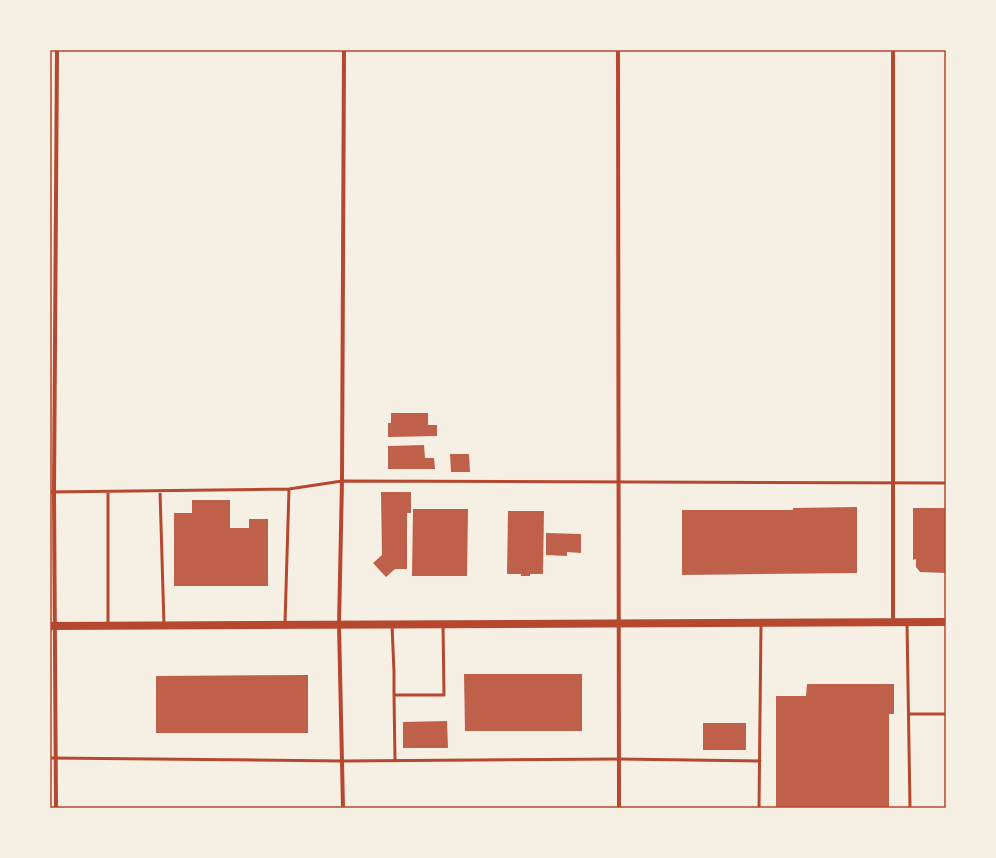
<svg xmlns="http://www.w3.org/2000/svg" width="996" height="858" font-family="'Sofia Sans Condensed',sans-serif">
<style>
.building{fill:#bf614a}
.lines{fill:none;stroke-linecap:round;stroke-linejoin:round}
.service{stroke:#b5482f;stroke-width:3}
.minor{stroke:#b5482f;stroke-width:4}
.secondary{stroke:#b5482f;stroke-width:8}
.neatline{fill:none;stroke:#b5482f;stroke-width:1.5}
</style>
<rect width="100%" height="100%" fill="#f6efe4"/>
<path class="building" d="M 391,413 L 428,413 L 428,425 L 437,425 L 437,436 L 388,437 L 388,423 L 391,423 Z
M 424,445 L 425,458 L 434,458 L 435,469 L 388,469 L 388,446 Z
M 450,454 L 469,454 L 470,472 L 451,472 Z
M 381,492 L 411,492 L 411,513 L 407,513 L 407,569 L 395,569 L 386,577 L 373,563 L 382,555 Z
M 192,500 L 230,500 L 230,528 L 249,528 L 249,519 L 268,519 L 268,586 L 174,586 L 174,513 L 192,513 Z
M 857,507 L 857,573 L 682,575 L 682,510 L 793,510 L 793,508 Z
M 913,508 L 946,508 L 946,573 L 920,572 L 916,567 L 916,559 L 913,560 Z
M 413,509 L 468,509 L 467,576 L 412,576 Z
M 508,511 L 544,511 L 543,574 L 530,574 L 530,576 L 521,576 L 521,574 L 507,574 Z
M 546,533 L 581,534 L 581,553 L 567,552 L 567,556 L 546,555 Z
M 464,674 L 582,674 L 582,731 L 465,731 Z
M 308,675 L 308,733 L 156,733 L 156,676 Z
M 807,684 L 894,684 L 894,714 L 889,714 L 889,808 L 776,808 L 776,696 L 806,696 Z
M 447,721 L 448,748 L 403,748 L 403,722 Z
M 703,723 L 746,723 L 746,750 L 703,750 Z"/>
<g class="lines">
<path class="service" d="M 160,491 L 164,625
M 50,492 L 289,489 L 342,481 L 946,483
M 108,492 L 108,626
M 285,623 L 289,489
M 907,623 L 910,808
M 392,625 L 394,672 L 394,695 L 444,695 L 443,624
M 394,695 L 395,761
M 909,714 L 946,714
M 50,758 L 342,761 L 619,759 L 760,761
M 759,808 L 761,624"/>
<path class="minor" d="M 618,50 L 619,808
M 893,50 L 893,623
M 56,808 L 54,492 L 57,50
M 343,808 L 339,625 L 342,481 L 344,50"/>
<path class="secondary" d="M 50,626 L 946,622"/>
</g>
<rect width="996" height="858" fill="none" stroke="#f6efe4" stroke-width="102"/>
<rect x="51" y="51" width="894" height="756" class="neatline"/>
</svg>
